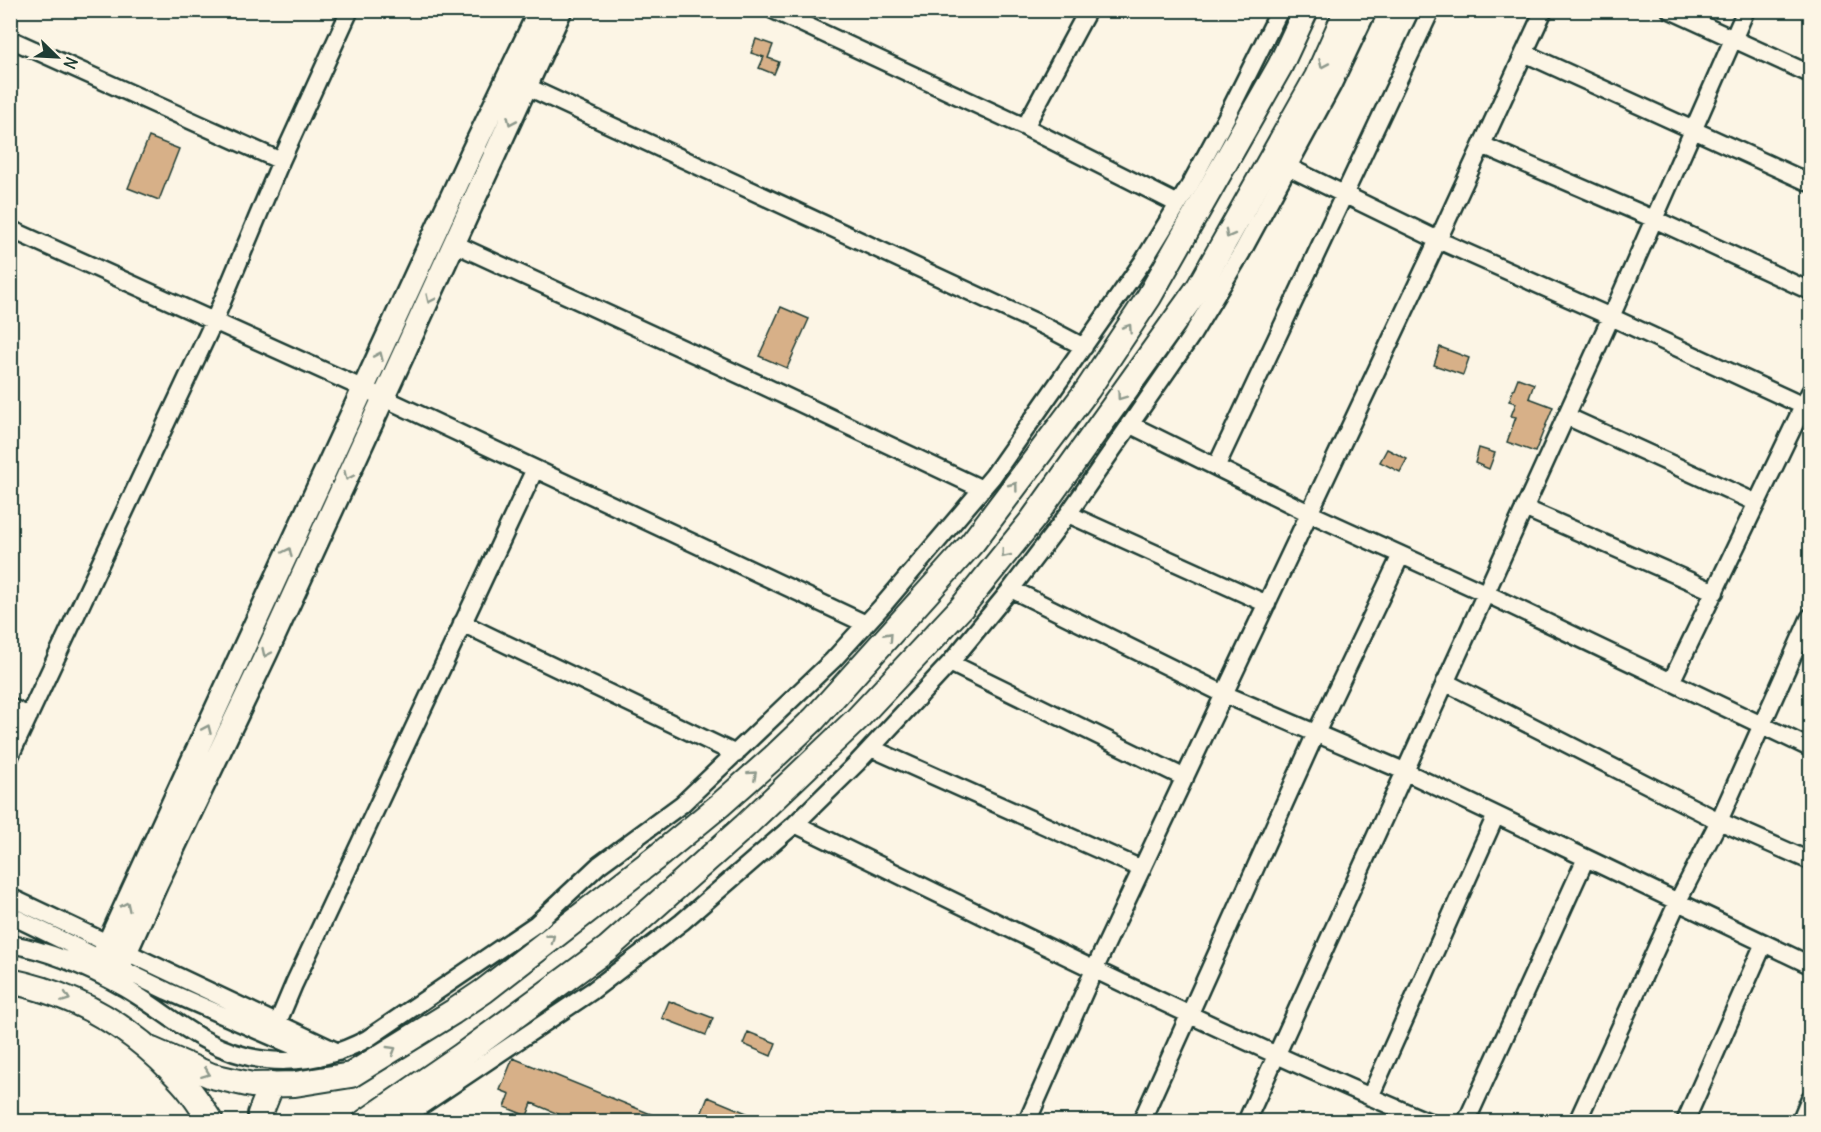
<svg xmlns="http://www.w3.org/2000/svg" width="1821" height="1132" font-family="Delius,sans-serif">
<style>
.building{fill:#d7b088;stroke:#1f3d34;stroke-width:1.5}
.lines{fill:none;stroke-linecap:round;stroke-linejoin:round}
.minor-casing{stroke:#1f3d34;stroke-width:21}
.tertiary-casing{stroke:#1f3d34;stroke-width:26}
.secondary-casing{stroke:#1f3d34;stroke-width:28}
.minor{stroke:#fcf5e5;stroke-width:16}
.tertiary{stroke:#fcf5e5;stroke-width:21}
.secondary{stroke:#fcf5e5;stroke-width:24}
.oneway{stroke:#8e998c}
</style>
<rect width="100%" height="100%" fill="#fcf5e5"/>
<filter id="ink" filterUnits="userSpaceOnUse"><feTurbulence type="fractalNoise" baseFrequency=".0167" numOctaves="2"/><feDisplacementMap in="SourceGraphic" scale="12" xChannelSelector="R" yChannelSelector="G"/><feConvolveMatrix kernelMatrix="1 2 1 2 8 2 1 2 1" color-interpolation-filters="sRGB"/></filter>
<g filter="url(#ink)">
<path class="building" d="M 756,39 L 773,45 L 768,58 L 779,62 L 774,74 L 759,68 L 764,57 L 751,53 Z
M 149,137 L 179,149 L 159,200 L 128,188 Z
M 781,307 L 809,319 L 787,368 L 759,356 Z
M 1440,347 L 1469,358 L 1463,375 L 1434,365 Z
M 1518,378 L 1534,384 L 1529,398 L 1553,407 L 1535,452 L 1507,442 L 1516,417 L 1511,416 L 1516,403 L 1509,401 Z
M 1479,448 L 1495,453 L 1489,469 L 1475,463 Z
M 1387,449 L 1407,459 L 1400,472 L 1380,462 Z
M 669,1001 L 713,1018 L 706,1035 L 662,1018 Z
M 748,1032 L 776,1043 L 771,1056 L 743,1044 Z
M 513,1058 L 668,1121 L 668,1122 L 577,1122 L 532,1103 L 527,1116 L 505,1107 L 510,1094 L 500,1090 Z
M 708,1097 L 766,1121 L 766,1122 L 698,1122 Z"/>
<g class="lines">
<g class="minor-casing">
<path id="minor" d="M 773,10 L 1025,127 L 1178,204
M 1670,10 L 1810,74
M 10,39 L 281,161
M 1524,53 L 1810,183
M 517,82 L 1044,326 L 1084,347
M 1025,127 L 1088,10
M 1482,145 L 1654,219 L 1810,291
M 1288,167 L 1438,240 L 1611,317 L 1810,409
M 10,229 L 384,398 L 866,624
M 455,244 L 766,387 L 982,489
M 1566,416 L 1757,503
M 1129,424 L 1309,513 L 1485,593 L 1810,748
M 1216,467 L 1431,10
M 1524,508 L 1715,592
M 1068,514 L 1267,604
M 1011,589 L 1224,694 L 1404,771 L 1810,965
M 462,623 L 736,754
M 950,663 L 1185,778
M 1445,682 L 1719,821 L 1810,861
M 1671,682 L 1810,392
M 10,707 L 29,716
M 871,748 L 1142,869
M 10,756 L 214,321 L 281,161 L 350,10
M 795,824 C 1005,926 1214,1031 1429,1122
M 10,897 L 338,1052
M 10,915 L 167,991 L 319,1057
M 10,944 C 51,951 89,968 125,988 C 153,1004 177,1025 205,1040 C 258,1069 314,1067 367,1039 L 536,924 L 599,865 L 682,804 L 833,660 L 885,603 L 993,476 L 1144,260 L 1190,185 L 1226,118 L 1280,10
M 278,1022 L 294,984 L 535,469
M 1370,1097 L 1496,815
M 397,1122 L 592,991 L 682,922 L 795,824 L 857,763 L 950,663 L 1011,589 L 1068,514 L 1192,335 L 1242,252 L 1332,86 L 1368,10
M 1027,1122 L 1094,970 L 1438,240 L 1544,10
M 1141,1122 L 1316,733 L 1401,555
M 1246,1122 L 1611,317 L 1746,10
M 1466,1122 L 1586,858
M 1577,1122 L 1678,901 L 1719,821 L 1810,617
M 1685,1122 L 1764,943
M 1800,1122 L 1810,1098"/>
</g>
<g class="tertiary-casing">
<path id="tertiary" d="M 101,959 L 472,152 L 540,10
M 119,968 L 157,883 L 267,652 L 561,10"/>
</g>
<g class="secondary-casing">
<path id="secondary" d="M 10,981 C 73,994 128,1025 172,1071 C 178,1077 185,1084 190,1091 C 198,1101 204,1111 211,1122
M 152,1050 L 212,1076 L 252,1085 L 295,1084 L 351,1075 L 453,1012 L 484,991 L 658,856 L 720,805 L 774,757 L 814,719 L 973,542 L 1088,389 L 1149,297 L 1280,66 L 1306,10
M 261,1122 L 260,1114 L 272,1084
M 365,1122 L 461,1056 L 608,948 L 745,826 L 857,719 L 962,607 L 1033,519 L 1199,287 L 1317,77 L 1347,10"/>
</g>
<use href="#minor" class="minor"/>
<use href="#tertiary" class="tertiary"/>
<use href="#secondary" class="secondary"/>
</g>
<defs><path id="oneway-chevron" d="M-2-3.5L2.5 0L-2 3.5" fill="none" stroke-width="1.6" stroke-linecap="round" stroke-linejoin="round" transform="scale(1.5)"/></defs>
<g class="oneway">
<use href="#oneway-chevron" transform="translate(1323 64) rotate(114)"/>
<use href="#oneway-chevron" transform="translate(511 121) rotate(114)"/>
<use href="#oneway-chevron" transform="translate(1229 234) rotate(119)"/>
<use href="#oneway-chevron" transform="translate(430 299) rotate(115)"/>
<use href="#oneway-chevron" transform="translate(1128 328) rotate(-56)"/>
<use href="#oneway-chevron" transform="translate(379 356) rotate(-66)"/>
<use href="#oneway-chevron" transform="translate(1121 396) rotate(126)"/>
<use href="#oneway-chevron" transform="translate(348 476) rotate(115)"/>
<use href="#oneway-chevron" transform="translate(1014 486) rotate(-53)"/>
<use href="#oneway-chevron" transform="translate(288 552) rotate(-65)"/>
<use href="#oneway-chevron" transform="translate(1005 554) rotate(129)"/>
<use href="#oneway-chevron" transform="translate(889 636) rotate(-48)"/>
<use href="#oneway-chevron" transform="translate(266 653) rotate(115)"/>
<use href="#oneway-chevron" transform="translate(207 729) rotate(-66)"/>
<use href="#oneway-chevron" transform="translate(753 775) rotate(-42)"/>
<use href="#oneway-chevron" transform="translate(126 906) rotate(-65)"/>
<use href="#oneway-chevron" transform="translate(551 938) rotate(-38)"/>
<use href="#oneway-chevron" transform="translate(66 998) rotate(20)"/>
<use href="#oneway-chevron" transform="translate(392 1050) rotate(-31)"/>
<use href="#oneway-chevron" transform="translate(206 1073) rotate(21)"/>
</g>
</g>
<rect width="1821" height="1132" fill="none" stroke="#fcf5e5" stroke-width="36"/>
<rect x="18" y="18" width="1785" height="1096" fill="none" stroke="#1f3d34" stroke-width="2" filter="url(#ink)"/>
<g transform="translate(57 57) rotate(114)" stroke="#fcf5e5" stroke-width="4.5" paint-order="stroke">
<path d="M0-4.5L10 22L0 15L-10 22Z" fill="#1f3d34"/>
<text y="-9" font-size="16" font-weight="bold" text-anchor="middle" fill="#1f3d34">N</text>
</g>
</svg>
